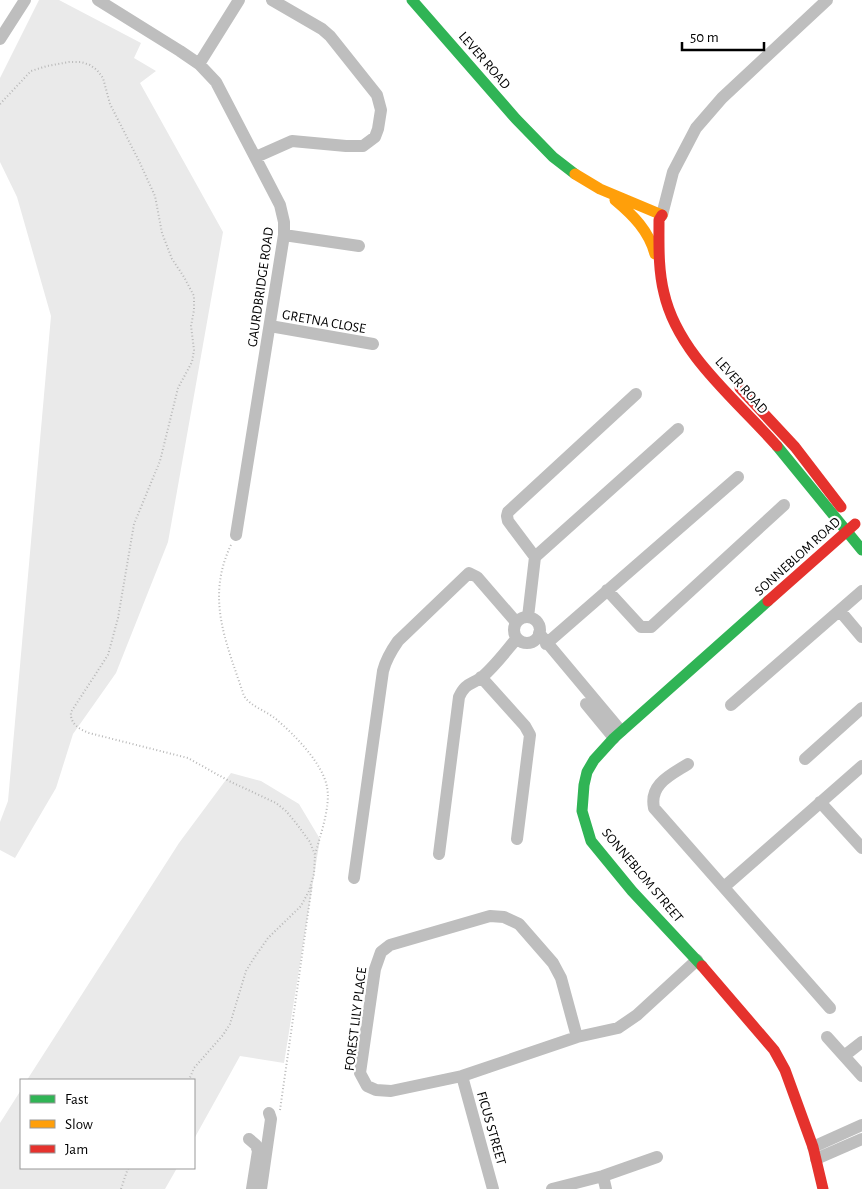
<svg xmlns="http://www.w3.org/2000/svg" width="862" height="1189" font-family="'Alegreya Sans',sans-serif">
<style>
.green{fill:#eaeaea}
.lines{fill:none;stroke-linecap:round;stroke-linejoin:round}
.path{stroke:#b8b8b8;stroke-width:2;stroke-dasharray:1 2.5;stroke-linecap:butt}
.street{stroke:#bebebe;stroke-width:12}
.fast{stroke:#30b455;stroke-width:11}
.slow{stroke:#ff9f0a;stroke-width:11}
.jam{stroke:#e5322d;stroke-width:11}
.labels{text-anchor:middle;stroke-width:4.5;stroke-linejoin:round;paint-order:stroke}
.street-label{font-size:14px;fill:#000;stroke:#fff}
</style>
<rect width="100%" height="100%" fill="#fff"/>
<path class="green" d="M 39,0 L 59,0 L 141,43 L 134,58 L 156,71 L 140,83 L 223,232 L 168,542 L 116,673 L 73,734 L 56,788 L 15,858 L 0,850 L 0,822 L 8,801 L 51,316 L 17,197 L 0,162 L 0,78 Z
M 231,773 L 261,781 L 299,804 L 320,839 L 284,1063 L 240,1056 L 194,1139 L 194,1080 L 27,1080 L 179,843 Z
M 21,1090 L 21,1168 L 177,1168 L 165,1189 L 0,1189 L 0,1123 Z"/>
<g class="lines">
<path class="path" d="M 0,104 L 31,71 L 47,66 L 69,62 L 81,62 L 90,65 L 97,70 L 103,78 L 110,104 L 139,161 L 155,196 L 162,233 L 172,259 L 184,277 L 194,296 L 194,310 L 191,326 L 194,350 L 192,362 L 178,388 L 160,461 L 134,524 L 118,618 L 108,655 L 71,712 C 70,724 79,729 89,733 L 188,758 L 229,781 L 276,803 L 286,811 L 296,823 L 310,842 L 315,855 L 314,874 L 309,891 L 301,906 L 268,938 L 254,958 L 246,971 L 230,1024 L 223,1035 L 194,1068 L 189,1080
M 231,545 C 205,599 227,644 244,696 C 251,707 267,711 277,720 C 295,735 323,764 327,787 C 331,806 320,836 315,855
M 280,1110 L 312,885
M 121,1189 L 128,1168"/>
<path class="street" d="M 98,0 L 180,51 L 199,64 L 216,82 L 280,205 L 284,222 L 284,235 L 236,535
M 0,39 L 25,0
M 199,64 L 239,0
M 256,157 L 292,141 L 346,146 L 363,146 L 375,137 L 378,129 L 381,110 L 377,95 L 330,36 L 322,29 L 272,0
M 662,215 L 673,172 L 696,128 L 722,98 L 827,0
M 284,235 L 359,246
M 270,326 L 373,344
M 535,557 L 508,521 L 507,516 L 508,512 L 636,394
M 607,590 L 641,627 L 651,627 L 784,505
M 840,611 L 862,637
M 528,617 L 535,557 L 678,429
M514 630a13 13 0 1 1 26 0a13 13 0 1 1-26 0Z
M 539,633 L 621,731
M 546,644 L 738,477
M 481,677 L 525,726 L 530,735 L 517,839
M 586,704 L 614,738
M 731,705 L 862,591
M 805,759 L 862,708
M 688,764 C 671,775 649,784 654,808 L 830,1008
M 820,802 L 862,848
M 439,854 L 459,697 C 466,682 470,686 482,677 C 495,666 506,651 517,638
M 354,878 L 383,671 C 386,659 391,651 398,641 L 469,573 L 477,577 L 516,622
M 724,887 L 862,766
M 577,1037 L 561,978 L 553,963 L 519,924 L 504,917 L 490,916 L 390,945 L 381,952 L 375,969 L 360,1073 L 367,1086 L 376,1090 L 391,1091 L 462,1076 L 577,1037 L 618,1028 L 637,1015 L 697,960
M 827,1037 L 862,1076
M 844,1056 L 862,1042
M 462,1076 L 493,1189
M 249,1139 L 256,1145 L 258,1151 L 252,1189
M 813,1147 L 862,1125
M 816,1159 L 862,1139
M 603,1176 L 606,1189
M 261,1189 L 271,1119 L 269,1113
M 552,1189 L 603,1176 L 657,1157"/>
<path class="fast" d="M 412,0 L 516,119 L 553,157 L 575,174
M 777,446 L 862,550
M 702,966 L 632,891 L 591,841 L 582,811 L 584,785 L 587,772 L 594,760 L 614,738 L 768,601"/>
<path class="slow" d="M 575,174 L 600,189 L 662,215
M 615,200 C 633,215 649,231 655,254"/>
<path class="jam" d="M 662,215 L 659,220 C 659,244 658,269 664,293 C 678,355 737,400 777,446
M 740,388 L 795,447 L 841,507
M 768,601 L 855,524
M 702,966 L 774,1050 L 785,1070 L 813,1147 L 823,1189"/>
</g>
<g class="labels">
<g class="street-label">
<text transform="translate(485 60) rotate(49)" y="5">LEVER ROAD</text>
<text transform="translate(260 287) rotate(-82)" y="5">GAURDBRIDGE ROAD</text>
<text transform="translate(324 321) rotate(10)" y="5">GRETNA CLOSE</text>
<text transform="translate(742 385) rotate(48)" y="5">LEVER ROAD</text>
<text transform="translate(797 556) rotate(-42)" y="5">SONNEBLOM ROAD</text>
<text transform="translate(643 875) rotate(50)" y="5">SONNEBLOM STREET</text>
<text transform="translate(355 1019) rotate(-83)" y="5">FOREST LILY PLACE</text>
<text transform="translate(492 1128) rotate(74)" y="5">FICUS STREET</text>
</g>
</g>
<rect x="20" y="1079" width="175" height="90" fill="#ffffff" stroke="#999999"/>
<rect x="30" y="1095" width="25" height="8" fill="#30b455" stroke="#999999"/>
<text x="65" y="1104" font-size="15" fill="#000000">Fast</text>
<rect x="30" y="1120" width="25" height="8" fill="#ff9f0a" stroke="#999999"/>
<text x="65" y="1129" font-size="15" fill="#000000">Slow</text>
<rect x="30" y="1145" width="25" height="8" fill="#e5322d" stroke="#999999"/>
<text x="65" y="1154" font-size="15" fill="#000000">Jam</text>
<path d="M682 42v8h82v-8" fill="none" stroke="#000000" stroke-width="2.5"/>
<text x="690" y="42" font-size="15" fill="#000000" stroke="#ffffff" stroke-width="4" paint-order="stroke">50 m</text>
</svg>
